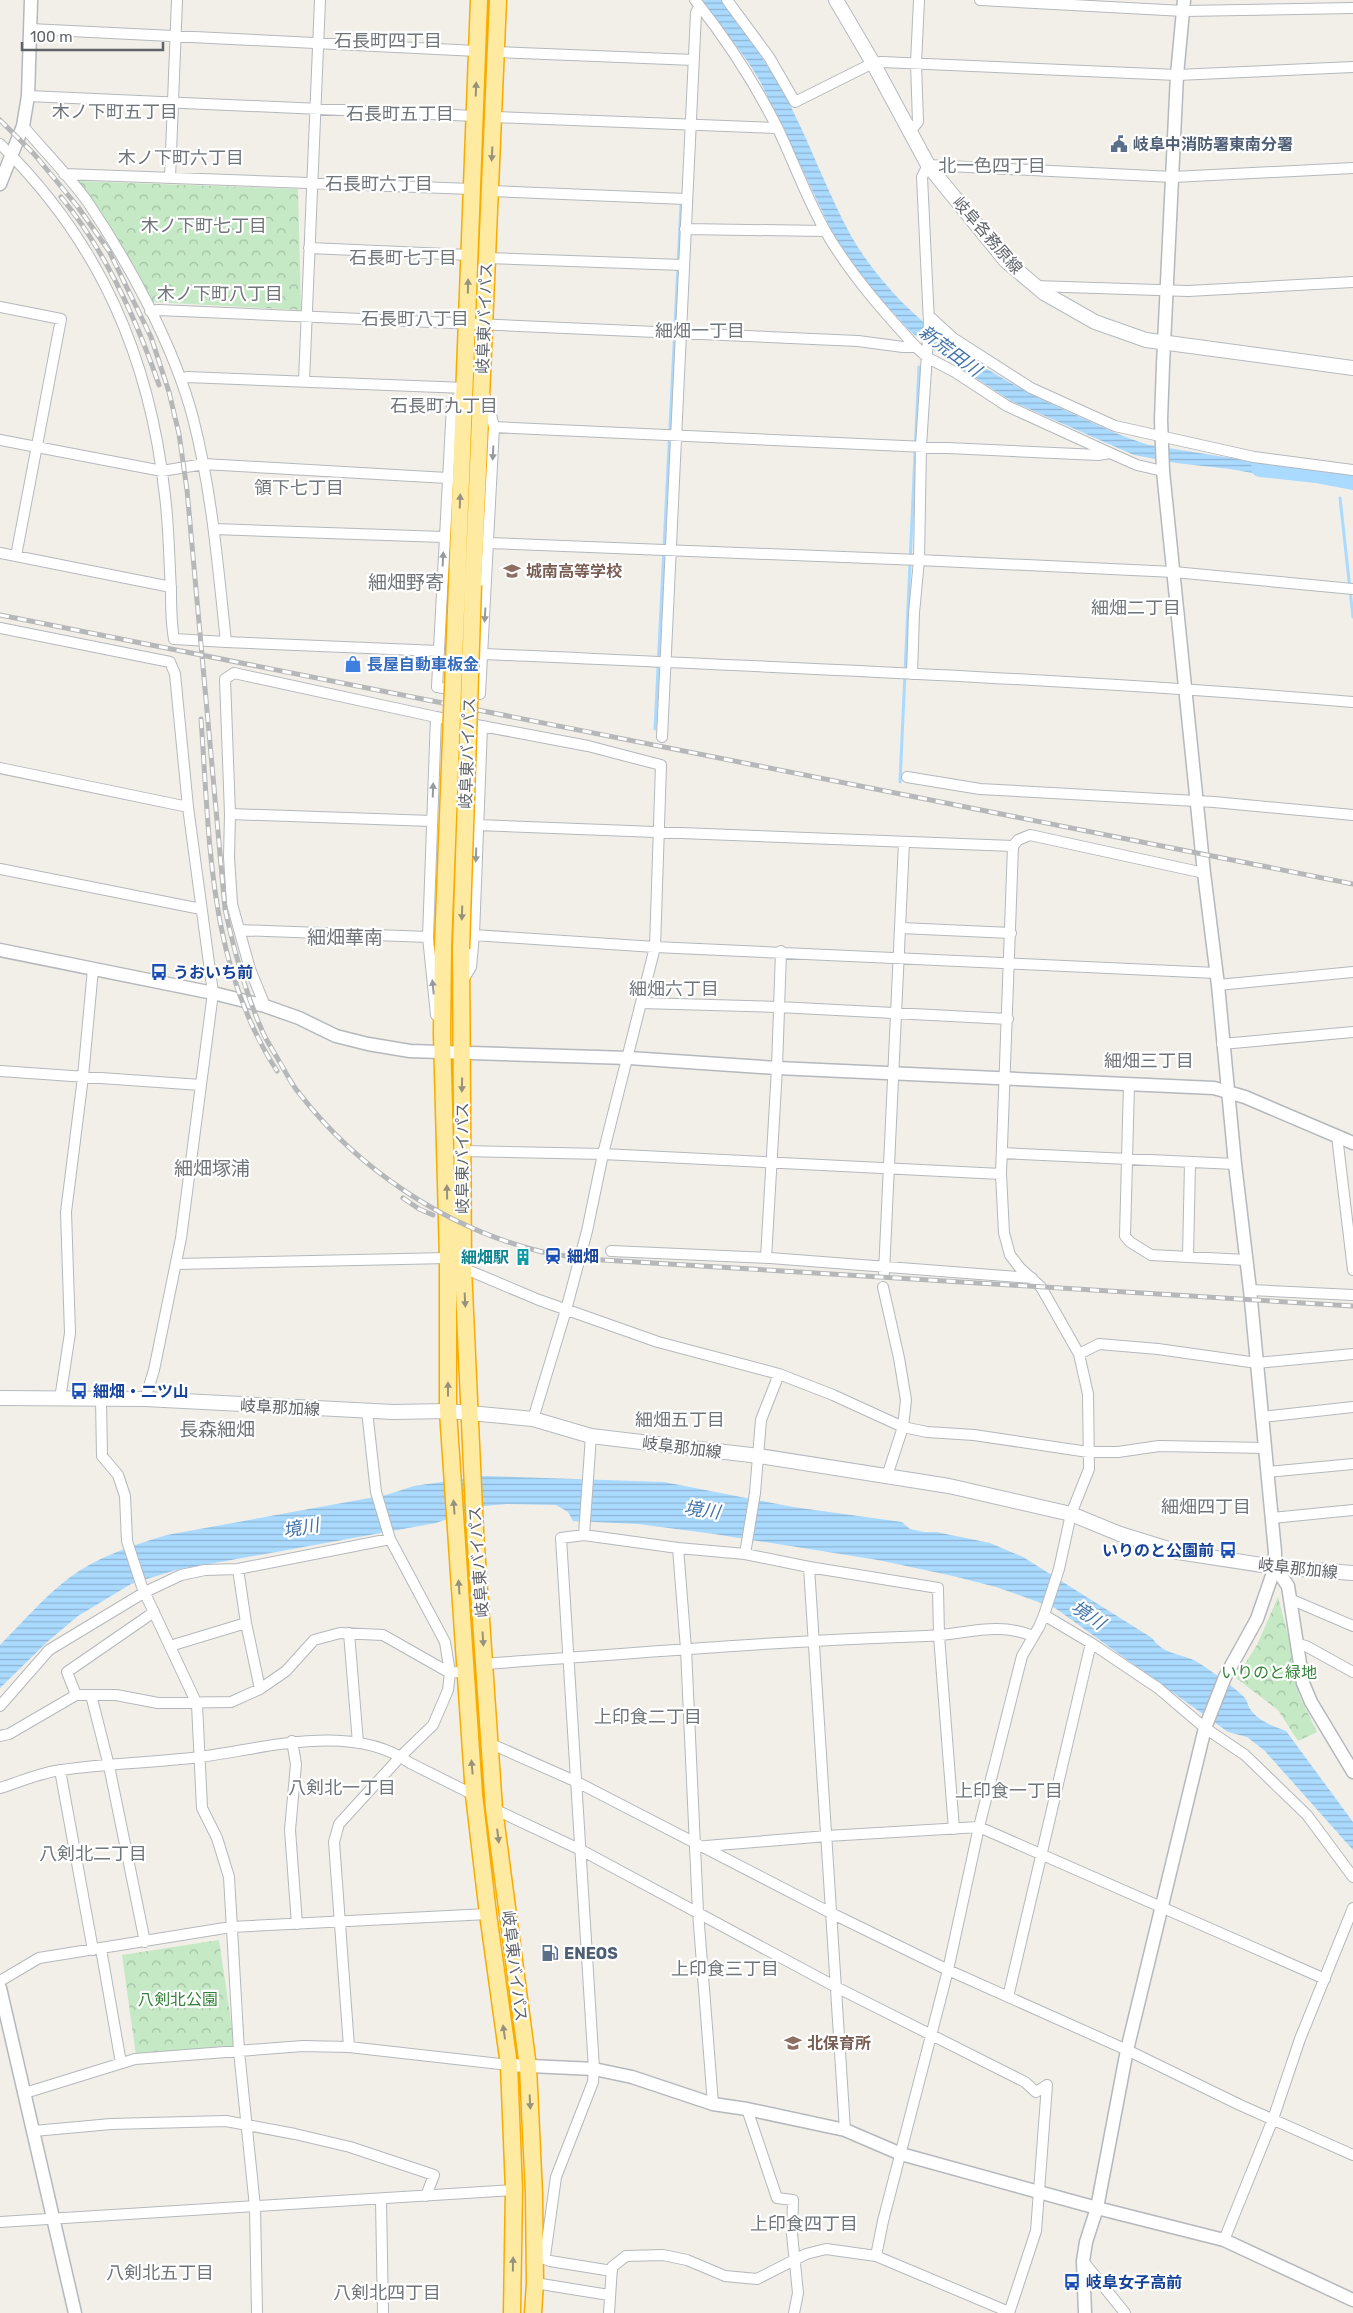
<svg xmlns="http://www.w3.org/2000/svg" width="1353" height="2313" font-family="Rubik,'Noto Sans JP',sans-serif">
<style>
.park{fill:url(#park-crowns)}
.water{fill:url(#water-rules)}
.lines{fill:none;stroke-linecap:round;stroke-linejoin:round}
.stream{stroke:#aadaff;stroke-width:3}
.river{stroke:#aadaff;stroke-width:18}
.minor-casing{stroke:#b5b8bc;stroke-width:12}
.tertiary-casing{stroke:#b5b8bc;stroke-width:15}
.secondary-casing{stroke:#b6babf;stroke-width:16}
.trunk-casing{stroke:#f9ab00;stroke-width:19}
.minor{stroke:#fff;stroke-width:10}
.tertiary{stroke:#fff;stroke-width:12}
.secondary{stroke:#fff;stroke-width:14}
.trunk{stroke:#feeaa1;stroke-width:16}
.rail-casing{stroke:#b6b7b8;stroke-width:5}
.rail{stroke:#fff;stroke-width:3;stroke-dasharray:9;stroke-linecap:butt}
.trunk-bridge-casing{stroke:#f9ab00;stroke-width:19;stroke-linecap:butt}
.trunk-bridge{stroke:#feeaa1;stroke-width:16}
.oneway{fill:#97927c}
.oneway2{fill:#979a9d}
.labels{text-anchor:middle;stroke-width:4.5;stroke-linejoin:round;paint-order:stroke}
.service-label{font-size:16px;font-weight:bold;fill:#4e5e75;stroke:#fff;text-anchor:start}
.street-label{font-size:16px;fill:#5f6368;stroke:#fff}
.education-label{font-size:16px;font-weight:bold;fill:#785e54;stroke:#fff;text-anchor:start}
.shop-label{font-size:16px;font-weight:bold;fill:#366cbe;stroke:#fff;text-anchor:start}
.transit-label{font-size:16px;font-weight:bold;fill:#164399;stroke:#fff;text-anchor:start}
.culture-label{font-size:16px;font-weight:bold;fill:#0d838f;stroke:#fff;text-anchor:end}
.park-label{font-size:16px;fill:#348238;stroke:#fff}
.neighbourhood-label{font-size:18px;fill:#70757a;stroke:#fff}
.water-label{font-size:18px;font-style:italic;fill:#4174aa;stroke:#fff}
.quarter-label{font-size:19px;fill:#70757a;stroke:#fff}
</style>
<defs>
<pattern id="park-crowns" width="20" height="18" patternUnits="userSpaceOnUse" patternTransform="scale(1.25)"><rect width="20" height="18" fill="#c5e8c5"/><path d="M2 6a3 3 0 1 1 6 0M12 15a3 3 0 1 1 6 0" fill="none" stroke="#a3c0a4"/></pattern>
<pattern id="water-rules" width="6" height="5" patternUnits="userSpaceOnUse" patternTransform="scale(1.25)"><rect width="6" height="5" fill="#aadaff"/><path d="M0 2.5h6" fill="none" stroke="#8eb4d2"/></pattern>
</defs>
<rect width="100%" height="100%" fill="#f1efe8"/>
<path class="park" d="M 77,181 L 298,189 L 301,310 L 153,302 Z
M 1278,1597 L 1290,1643 L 1299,1695 L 1317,1732 L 1298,1741 L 1278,1710 L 1236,1678 L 1257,1645 Z
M 219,1940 L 235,2048 L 136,2056 L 122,1955 Z"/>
<path class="water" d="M 702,0 L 721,0 C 748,34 771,69 791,107 C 812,149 828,193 850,234 C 900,322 992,379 1082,418 C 1104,428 1126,438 1149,445 L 1282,466 L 1281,478 L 1230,469 L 1176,463 L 1134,455 L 1011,401 L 939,354 L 911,332 L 866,283 L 833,234 L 760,81 L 748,62 Z
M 484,1476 L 664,1482 L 793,1507 L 902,1522 L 910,1529 L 924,1532 L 936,1532 L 990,1543 L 1023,1557 L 1152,1638 C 1166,1657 1181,1652 1199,1663 C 1210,1670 1237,1689 1245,1698 C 1247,1701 1248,1706 1250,1709 C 1257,1720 1274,1727 1286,1731 L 1353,1822 L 1353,1850 L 1265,1751 L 1247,1737 L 1228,1732 L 1055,1608 L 996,1587 L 953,1576 L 878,1560 L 714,1534 L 638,1524 L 573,1521 L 568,1512 L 556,1505 L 507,1504 L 484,1506 L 436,1523 L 176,1570 L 131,1584 L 78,1616 L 47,1642 L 0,1688 L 0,1645 C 21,1624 45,1596 69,1578 C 97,1557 133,1545 167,1535 L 386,1495 L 414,1486 Z"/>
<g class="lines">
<path class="stream" d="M 1340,498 L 1353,617
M 655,729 L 681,205
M 900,782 L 919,367"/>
<path class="river" d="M 1260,468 L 1316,474 L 1353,481"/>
<g class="minor-casing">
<path id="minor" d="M 695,0 C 727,40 754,82 777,127 C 794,162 807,200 827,234 C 852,276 883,311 916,347
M 727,0 L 769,57 L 795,102 L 873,63 L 882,62 L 1177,75 L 1353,67
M 980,0 L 1184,11 L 1353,8
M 30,29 L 477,51
M 496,52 L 694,60
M 28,96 L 475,116
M 494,117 L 777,128
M 23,126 C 44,151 68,175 87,201 C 129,263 174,346 193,418 C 212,492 218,567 226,642 L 439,651
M 909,132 L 918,122 L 916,63 L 919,0
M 0,144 C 100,242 150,357 165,496 C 169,527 169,559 171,590 C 171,606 171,623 174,639 L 226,642
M 64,174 L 472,189
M 170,178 L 177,0
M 490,191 L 686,199
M 685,229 L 825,231
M 309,248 L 469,255
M 486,258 L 683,265
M 1035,286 L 1188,291 L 1353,282
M 0,307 L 61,319 L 16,556
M 150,311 L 158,310 L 858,341 L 903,347 L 916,347 L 928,358 L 955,372 L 1007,406 L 1110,453
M 929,316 L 953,338 L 1031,388 L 1115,426 L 1254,457 L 1353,470
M 181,379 L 187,377 L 465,388
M 304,381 L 320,0
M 463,390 L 452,405 L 437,687 L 480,694 L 494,427 L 488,402 L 484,395
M 494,427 L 1098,455 L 1110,453 L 1137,465 L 1163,471
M 0,440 L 162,471 L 204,464 L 447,478
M 214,529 L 444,537
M 488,543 L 919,560 L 1174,572 L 1353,589
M 0,553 L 171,587
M 0,628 L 170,662 L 175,674 L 188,807 L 213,993 L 181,1238 L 154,1370 L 145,1399
M 483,654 C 773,667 1063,678 1353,702
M 912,674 L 914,613 L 919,560 L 921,446 L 929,323 L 922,177 L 928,165 L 1173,177 L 1353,168
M 482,726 L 588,746 L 661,765 L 655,947 L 603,1154 L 587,1231 L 566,1310 L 533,1419
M 662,737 L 696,13 L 699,6
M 0,768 L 188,807
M 907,777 L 980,789 L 1214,802 L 1353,815
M 230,814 L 432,821
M 477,825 L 1013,846
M 0,869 L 201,909
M 901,928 L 1011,933
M 239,930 L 428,937
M 474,935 L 655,947 L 1216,973
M 463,980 L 471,967 L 474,935 L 482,726 L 476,725
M 1218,985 L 1353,972
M 641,1003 L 779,1007 L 1008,1019
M 265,1006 L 250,969 L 232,904 L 229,857 L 230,814 L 225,679 L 234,673 L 436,717
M 436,1015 L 428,937 L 436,717 L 457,721
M 1222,1044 L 1353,1032
M 0,1071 L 201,1085
M 1129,1084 L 1125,1236 L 1130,1242 L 1151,1255 L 1246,1260
M 1337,1136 L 1353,1270
M 461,1151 L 603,1154 L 1001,1174
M 1002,1153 L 1235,1164
M 611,1251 L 770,1258 L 1032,1278
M 1188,1257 L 1190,1162
M 766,1258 L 777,1068 L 781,951
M 177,1264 L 448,1258
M 463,1268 L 539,1300 L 658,1342 L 779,1374 L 833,1395 L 903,1427 L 927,1432 L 974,1435 L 1088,1452 L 1118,1452 L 1159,1446 L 1266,1448
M 884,1273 L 904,842
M 883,1287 L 899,1358 L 906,1400 L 903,1427 L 887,1476
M 1250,1290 L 1353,1295
M 1079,1354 L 1099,1344 L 1158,1349 L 1257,1363 L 1353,1354
M 60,1399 L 70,1333 L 66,1212 L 83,1077 L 93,969
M 101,1399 L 102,1456 L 118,1475 L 125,1496 L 127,1541 L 142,1587 L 197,1704 L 202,1808 L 217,1838 L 229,1877 L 239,2051 L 255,2207 L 257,2313
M 1262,1417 L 1353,1407
M 1268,1472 L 1353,1464
M 1272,1518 L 1353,1510
M 584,1535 L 591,1436
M 678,1548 L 686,1649 L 698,1912 L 713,2104
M 745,1554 L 755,1493 L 761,1420 L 779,1374
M 809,1567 L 938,1588 L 939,1636 L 954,1829
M 238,1569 L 246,1623 L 260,1689
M 1290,1599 L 1353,1626
M 1044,1615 L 1091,1643 L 1158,1688 L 1205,1728 L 1245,1755 L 1307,1815 L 1353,1877
M 349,1633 L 358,1743
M 1297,1644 L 1306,1646 L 1353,1672
M 170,1646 L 246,1623
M 485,1664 C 632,1653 779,1641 926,1636 C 963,1635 997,1621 1033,1636
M 76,1695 L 67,1672 L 154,1612
M 91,1695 L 109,1766 L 145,1942
M 0,1706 L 49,1650 L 145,1592 L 181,1575 L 205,1570 L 238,1569 L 390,1539
M 0,1736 L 9,1734 L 76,1695 L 116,1695 L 158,1703 L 231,1702 L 260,1689 L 286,1671 L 314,1640 L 340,1633 L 383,1635 L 450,1673 L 465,1671
M 292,1741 L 296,1764 L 290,1830 L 297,1924
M 489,1743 L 577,1782 L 831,1913 L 948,1970 L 1127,2050 L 1240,2105 L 1353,2155
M 60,1770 L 93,1950
M 0,1788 C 20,1782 41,1772 62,1770 C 107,1763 153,1763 199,1757 C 263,1749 352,1721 410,1763 L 474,1795
M 494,1809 L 581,1850 L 836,1987 L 1025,2082 L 1036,2092 L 1047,2085
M 706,1846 L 827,1836 L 979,1827 L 1325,1979
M 101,1949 L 121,2063
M 0,1981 L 39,1958 L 231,1927 L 488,1914
M 1008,1997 L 1091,1643
M 349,2047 L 334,1842 L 339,1824 L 401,1756 L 433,1725 L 448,1690 L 450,1673 L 445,1642 L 390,1539 L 376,1492 L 367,1411
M 25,2093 L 135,2059 L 303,2046 L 349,2047 L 509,2065
M 747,2109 L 777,2198 L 793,2200 L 792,2234 L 798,2293 L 794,2313
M 34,2131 L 111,2124 L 226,2121 L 295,2134 L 350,2147 L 434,2175 L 426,2196
M 381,2200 L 383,2313
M 0,2222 L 514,2190
M 1224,2240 L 1273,2119 L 1300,2039 L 1353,1908
M 876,2256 L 883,2221 L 948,1970 L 979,1827 L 1022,1656 L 1039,1627 L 1044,1615 L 1059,1569 L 1071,1514 L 1089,1469 L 1088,1394 L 1079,1354 L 1041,1287 L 1020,1268 L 1010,1255 L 1004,1233 L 1001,1174 L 1013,846 L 1018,840 L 1030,835 L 1204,873
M 1083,2261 L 1125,2313
M 612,2271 L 550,2261 L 545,2259 L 545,2256 L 556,2177 L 593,2082 L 594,2069 L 561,1538 L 584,1535 L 678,1548 L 745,1554 L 809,1567 L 845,2130
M 535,2283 L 609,2295
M 609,2313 L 612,2267 L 626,2256 L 663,2255 L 687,2260 L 725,2276 L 757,2279 L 806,2254 L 826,2249 L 876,2256 L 1009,2312
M 1009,2313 L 1036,2231 L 1047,2085"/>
</g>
<g class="tertiary-casing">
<path id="tertiary" d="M 0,184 L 23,126 L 28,96 L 31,0
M 0,950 L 213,993 L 265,1006 L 299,1018 L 336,1036 L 368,1044 L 410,1051 L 629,1058 L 777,1068 L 1214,1088 L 1245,1097 L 1353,1143
M 1275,1567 L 1288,1586 L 1303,1683 L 1311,1702 L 1353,1772
M 0,1988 L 75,2313
M 509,2065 L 594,2069 L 632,2077 L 713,2104 L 747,2109 L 845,2130 L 901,2154 L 1097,2208 L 1224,2240 L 1353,2300
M 1085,2313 L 1083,2261 L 1086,2242 L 1097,2208 L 1127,2050 L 1205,1728 L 1225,1677 L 1257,1619 L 1275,1567 L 1275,1552 L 1250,1290 L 1235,1164 L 1218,985 L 1204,873 L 1163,471 L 1161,420 L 1163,365 L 1177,75 L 1184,0"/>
</g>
<g class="secondary-casing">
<path id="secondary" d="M 836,0 L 873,63 L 928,165 L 1006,261 L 1044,293 L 1095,322 L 1146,340 L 1353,368
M 0,1398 L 145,1399 L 393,1412 L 448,1411 L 533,1419 L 591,1436 L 759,1456 L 949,1486 L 1071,1514 L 1120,1534 L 1178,1552 L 1275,1567 L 1353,1573"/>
</g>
<g class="trunk-casing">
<path id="trunk" d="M 457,585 L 479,0
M 473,585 L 498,0
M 443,946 L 442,1035 L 448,1258 L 448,1411 L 474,1795 L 488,1914 L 509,2065 L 514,2190 L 512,2313
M 461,949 L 463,1268 L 475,1532 L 494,1809 L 528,2067 L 534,2194 L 535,2283 L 533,2313"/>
</g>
<use href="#minor" class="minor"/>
<use href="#tertiary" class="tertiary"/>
<use href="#secondary" class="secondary"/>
<use href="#trunk" class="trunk"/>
<g class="rail-casing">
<path id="rail" d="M 0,120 L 34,154 L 78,207 L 109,251 L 151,337 L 169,392 L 179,434 L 187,490 L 225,909 C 234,950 244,989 261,1028 C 265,1039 273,1050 279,1061 C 286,1072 291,1084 299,1093 C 357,1168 443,1226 535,1250 C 552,1255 570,1256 587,1259 L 1353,1306
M 61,197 C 105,250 137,321 159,385
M 0,615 L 1353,884
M 201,719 C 210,842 208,964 277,1071
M 403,1198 L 419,1209 L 433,1215"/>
</g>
<use href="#rail" class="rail"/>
<g class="trunk-bridge-casing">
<path id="trunk-bridge" d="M 443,946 L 457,585
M 461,949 L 473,585"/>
</g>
<use href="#trunk-bridge" class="trunk-bridge"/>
</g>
<defs><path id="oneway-solid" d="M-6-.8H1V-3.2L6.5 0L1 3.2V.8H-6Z" transform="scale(1.25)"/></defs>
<g class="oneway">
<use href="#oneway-solid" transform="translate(476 89) rotate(-88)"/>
<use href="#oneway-solid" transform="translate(492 154) rotate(93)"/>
<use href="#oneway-solid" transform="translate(468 286) rotate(-89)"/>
<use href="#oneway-solid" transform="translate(460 501) rotate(-88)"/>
<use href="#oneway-solid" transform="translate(462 913) rotate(92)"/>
<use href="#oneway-solid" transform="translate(462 1085) rotate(91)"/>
<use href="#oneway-solid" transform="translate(447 1192) rotate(-91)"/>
<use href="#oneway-solid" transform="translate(465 1300) rotate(87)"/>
<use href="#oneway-solid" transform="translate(448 1389) rotate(-90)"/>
<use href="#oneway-solid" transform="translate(454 1507) rotate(-94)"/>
<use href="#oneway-solid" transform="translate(459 1587) rotate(-94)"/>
<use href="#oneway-solid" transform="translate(483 1639) rotate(86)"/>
<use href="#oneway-solid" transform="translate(472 1767) rotate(-95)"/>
<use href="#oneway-solid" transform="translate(498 1836) rotate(83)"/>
<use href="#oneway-solid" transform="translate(504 2032) rotate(-98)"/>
<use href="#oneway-solid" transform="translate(530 2102) rotate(87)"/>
<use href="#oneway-solid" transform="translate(513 2264) rotate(-89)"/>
</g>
<g class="oneway2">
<use href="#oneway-solid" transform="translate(493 453) rotate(93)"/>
<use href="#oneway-solid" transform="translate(443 559) rotate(-87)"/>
<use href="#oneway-solid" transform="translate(485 615) rotate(93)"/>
<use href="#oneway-solid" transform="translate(433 790) rotate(-88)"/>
<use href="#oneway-solid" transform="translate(476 855) rotate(92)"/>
<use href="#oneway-solid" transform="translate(433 987) rotate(-96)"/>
</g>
<defs>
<g id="civic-bare" transform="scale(1.35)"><path d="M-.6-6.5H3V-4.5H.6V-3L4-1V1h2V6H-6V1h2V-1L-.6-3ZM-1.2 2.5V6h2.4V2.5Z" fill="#5c6f8a" stroke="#fff" stroke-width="2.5" paint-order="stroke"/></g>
<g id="school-bare" transform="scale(1.35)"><path d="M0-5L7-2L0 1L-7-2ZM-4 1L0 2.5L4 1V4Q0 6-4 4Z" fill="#8d6e63" stroke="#fff" stroke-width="2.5" paint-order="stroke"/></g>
<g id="shop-bare" transform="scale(1.35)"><path d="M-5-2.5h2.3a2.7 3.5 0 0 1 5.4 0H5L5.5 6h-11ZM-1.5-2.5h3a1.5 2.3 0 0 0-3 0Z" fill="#3f7fe0" stroke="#fff" stroke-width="2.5" paint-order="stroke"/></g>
<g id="bus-bare" transform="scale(1.35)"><path d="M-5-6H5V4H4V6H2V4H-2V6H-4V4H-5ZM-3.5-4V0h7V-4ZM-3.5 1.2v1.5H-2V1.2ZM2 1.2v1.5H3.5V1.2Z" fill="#1a4fb4" stroke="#fff" stroke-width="2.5" paint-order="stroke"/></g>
<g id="station-bare" transform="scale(1.35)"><path d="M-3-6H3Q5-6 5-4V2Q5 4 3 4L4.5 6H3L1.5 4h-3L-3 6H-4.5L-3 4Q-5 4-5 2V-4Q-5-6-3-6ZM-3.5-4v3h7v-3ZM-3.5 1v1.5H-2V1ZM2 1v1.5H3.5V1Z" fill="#1a4fb4" stroke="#fff" stroke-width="2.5" paint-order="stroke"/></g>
<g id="building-bare" transform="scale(1.35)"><path d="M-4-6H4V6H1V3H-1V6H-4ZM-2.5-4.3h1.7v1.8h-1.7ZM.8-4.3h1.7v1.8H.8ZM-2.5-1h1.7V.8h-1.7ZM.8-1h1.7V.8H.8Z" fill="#0f9aa8" stroke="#fff" stroke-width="2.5" paint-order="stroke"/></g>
<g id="fuel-bare" transform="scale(1.35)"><path d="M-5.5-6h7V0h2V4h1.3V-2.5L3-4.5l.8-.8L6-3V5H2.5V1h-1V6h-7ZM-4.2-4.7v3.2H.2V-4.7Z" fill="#5c6f8a" stroke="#fff" stroke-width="2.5" paint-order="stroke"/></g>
</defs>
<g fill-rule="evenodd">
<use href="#civic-bare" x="1119" y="144"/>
<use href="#school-bare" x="512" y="571"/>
<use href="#shop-bare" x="353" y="664"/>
<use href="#bus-bare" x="159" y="972"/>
<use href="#station-bare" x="553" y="1256"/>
<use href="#building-bare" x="523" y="1257"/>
<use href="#bus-bare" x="79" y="1391"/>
<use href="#bus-bare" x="1228" y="1550"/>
<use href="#fuel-bare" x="550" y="1953"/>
<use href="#school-bare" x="793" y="2043"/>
<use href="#bus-bare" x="1072" y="2282"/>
</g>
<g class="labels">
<g class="service-label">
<text x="1133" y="150">岐阜中消防署東南分署</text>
<text x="564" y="1959">ENEOS</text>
</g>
<g class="street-label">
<text transform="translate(988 235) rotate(49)" y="6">岐阜各務原線</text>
<text transform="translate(484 318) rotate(-88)" y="6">岐阜東バイパス</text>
<text transform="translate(467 753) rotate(-88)" y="6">岐阜東バイパス</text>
<text transform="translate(462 1158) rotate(-90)" y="6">岐阜東バイパス</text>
<text transform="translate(280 1407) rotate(3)" y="6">岐阜那加線</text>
<text transform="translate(682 1447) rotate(7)" y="6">岐阜那加線</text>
<text transform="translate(478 1562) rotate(-94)" y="6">岐阜東バイパス</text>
<text transform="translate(1298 1568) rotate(6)" y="6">岐阜那加線</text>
<text transform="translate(515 1966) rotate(83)" y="6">岐阜東バイパス</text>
</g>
<g class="education-label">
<text x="526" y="577">城南高等学校</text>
<text x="807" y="2049">北保育所</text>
</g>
<g class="shop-label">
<text x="367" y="670">長屋自動車板金</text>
</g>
<g class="transit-label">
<text x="173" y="978">うおいち前</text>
<text x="567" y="1262">細畑</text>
<text x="93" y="1397">細畑・二ツ山</text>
<text x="1214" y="1556" text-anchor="end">いりのと公園前</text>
<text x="1086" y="2288">岐阜女子高前</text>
</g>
<g class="culture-label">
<text x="509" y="1263">細畑駅</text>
</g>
<g class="park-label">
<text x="1269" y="1678">いりのと緑地</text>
<text x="178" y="2005">八剣北公園</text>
</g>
<g class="neighbourhood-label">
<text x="388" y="47">石長町四丁目</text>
<text x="115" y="118">木ノ下町五丁目</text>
<text x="400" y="120">石長町五丁目</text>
<text x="181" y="164">木ノ下町六丁目</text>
<text x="992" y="172">北一色四丁目</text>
<text x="379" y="190">石長町六丁目</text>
<text x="204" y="232">木ノ下町七丁目</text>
<text x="403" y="264">石長町七丁目</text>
<text x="220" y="300">木ノ下町八丁目</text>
<text x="415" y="325">石長町八丁目</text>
<text x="700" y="337">細畑一丁目</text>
<text x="444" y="412">石長町九丁目</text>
<text x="299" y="494">領下七丁目</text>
<text x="1136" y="614">細畑二丁目</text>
<text x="674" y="995">細畑六丁目</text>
<text x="1149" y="1067">細畑三丁目</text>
<text x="680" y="1426">細畑五丁目</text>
<text x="1206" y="1513">細畑四丁目</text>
<text x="648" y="1723">上印食二丁目</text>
<text x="342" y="1794">八剣北一丁目</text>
<text x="1009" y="1797">上印食一丁目</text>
<text x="93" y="1860">八剣北二丁目</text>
<text x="725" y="1975">上印食三丁目</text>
<text x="804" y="2230">上印食四丁目</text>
<text x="160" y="2279">八剣北五丁目</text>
<text x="387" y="2299">八剣北四丁目</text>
</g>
<g class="water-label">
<text transform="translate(950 351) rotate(37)" y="6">新荒田川</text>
<text transform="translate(702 1510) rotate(8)" y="6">境川</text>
<text transform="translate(301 1528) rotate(-10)" y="6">境川</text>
<text transform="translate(1088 1615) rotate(34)" y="6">境川</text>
</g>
<g class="quarter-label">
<text x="406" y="589">細畑野寄</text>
<text x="345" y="944">細畑華南</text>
<text x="212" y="1175">細畑塚浦</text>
<text x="217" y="1436">長森細畑</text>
</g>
</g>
<path d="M22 42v8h141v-8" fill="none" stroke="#5f6368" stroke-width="2.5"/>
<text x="30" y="42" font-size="15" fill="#5f6368" stroke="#ffffff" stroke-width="4" paint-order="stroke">100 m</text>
</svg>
